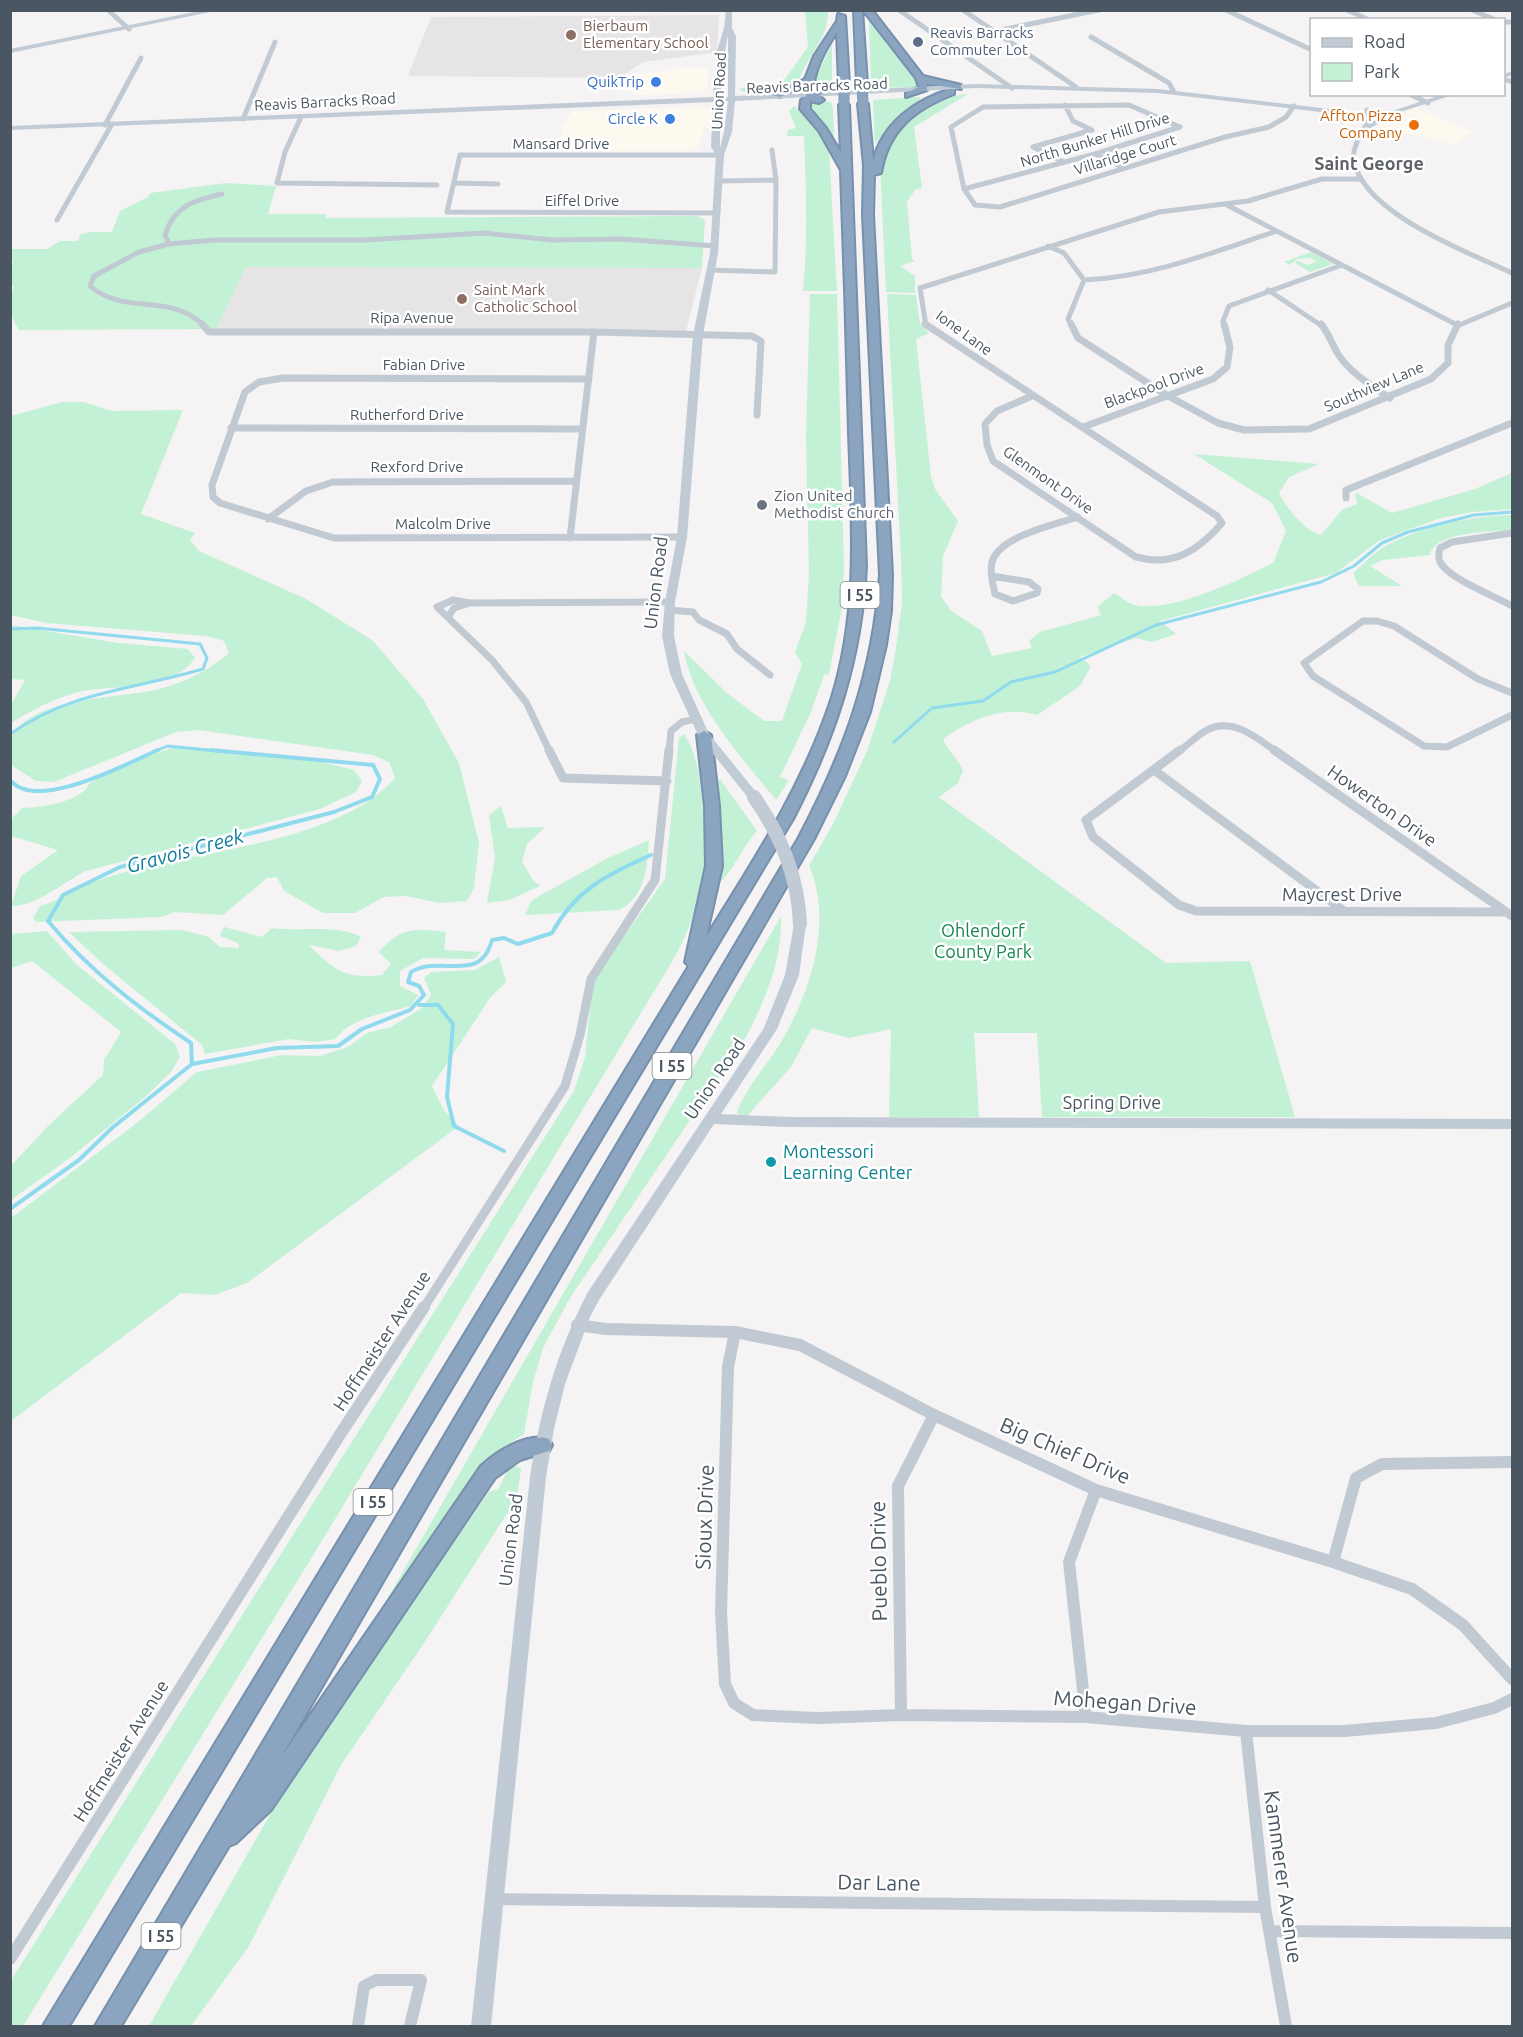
<svg xmlns="http://www.w3.org/2000/svg" width="1523" height="2037" font-family="Ubuntu,sans-serif">
<style>
.commercial{fill:#fdf9ef}
.education{fill:#e6e4e5}
.green{fill:#c3f1d5}
.lines{fill:none;stroke-linecap:round;stroke-linejoin:round}
.stream-far1{stroke:#90daee;stroke-width:3}
.stream{stroke:#90daee;stroke-width:4}
.highway-casing{stroke:#7690ad;stroke-width:4}
.street-far3{stroke:#c1cad2;stroke-width:5}
.street-far2{stroke:#c1cad2;stroke-width:7}
.street-far1{stroke:#c1cad2;stroke-width:9}
.street{stroke:#c1cad2;stroke-width:12}
.secondary{fill:#c1cbd6;fill-rule:evenodd}
.highway{fill:#8ba5c1;fill-rule:evenodd}
.highway-bridge-casing{stroke:#7690ad;stroke-width:11;stroke-linecap:butt}
.secondary-bridge{stroke:#c1cbd6;stroke-width:14}
.highway-bridge{stroke:#8ba5c1;stroke-width:10}
.education-dot{fill:#8d6e63;stroke:#fff;stroke-width:2}
.service-dot{fill:#5c6f8a;stroke:#fff;stroke-width:2}
.shop-dot{fill:#3f7fe0;stroke:#fff;stroke-width:2}
.food-dot{fill:#e8710a;stroke:#fff;stroke-width:2}
.worship-dot{fill:#6b7280;stroke:#fff;stroke-width:2}
.culture-dot{fill:#0f9aa8;stroke:#fff;stroke-width:2}
.labels{text-anchor:middle;stroke-width:5;stroke-linejoin:round;paint-order:stroke}
.far-education-label{font-size:15px;fill:#785e54;stroke:#fff;text-anchor:start}
.far-service-label{font-size:15px;fill:#4e5e75;stroke:#fff;text-anchor:start}
.far-shop-label{font-size:15px;fill:#366cbe;stroke:#fff;text-anchor:end}
.far-street-label{font-size:15px;fill:#4a5661;stroke:#fff}
.far-food-label{font-size:15px;fill:#c56008;stroke:#fff;text-anchor:end}
.far-worship-label{font-size:15px;fill:#5b616d;stroke:#fff;text-anchor:start}
.shield{fill:#fff;stroke:#808990;stroke-width:1.5}
.shield-label{font-size:16px;font-weight:bold;fill:#4a5661}
.far-quarter-label{font-size:18px;font-weight:bold;fill:#5f6368;stroke:#fff}
.street-label{font-size:18px;fill:#4a5661;stroke:#fff}
.park-label{font-size:18px;fill:#17864f;stroke:#fff}
.culture-label{font-size:18px;fill:#0d838f;stroke:#fff;text-anchor:start}
.water-label{font-size:20px;font-style:italic;fill:#0c7c9b;stroke:#fff}
.near-street-label{font-size:21px;fill:#4a5661;stroke:#fff}
</style>
<rect width="100%" height="100%" fill="#f5f3f3"/>
<path class="commercial" d="M 674,68 L 707,68 L 708,89 L 696,93 L 638,95 L 622,90 L 625,76 L 674,70 Z
M 703,107 L 712,111 L 709,128 L 702,128 L 704,132 L 697,148 L 689,151 L 578,151 L 559,145 L 563,126 L 572,111 Z
M 1416,108 L 1474,132 L 1454,145 L 1377,126 Z"/>
<path class="education" d="M 719,15 L 717,52 L 643,62 L 619,78 L 408,76 L 431,17 Z
M 245,266 L 702,268 L 686,331 L 216,329 Z"/>
<path class="green" d="M 805,11 L 828,11 C 828,34 816,46 806,65 C 802,71 799,81 794,86 C 784,96 753,96 741,91 L 740,88 L 780,86 L 808,47 Z
M 869,21 L 918,81 L 919,87 L 875,88 L 871,82 Z
M 832,44 L 832,90 L 823,89 L 813,83 Z
M 968,94 L 914,127 L 922,188 L 915,190 L 907,202 L 912,259 L 915,261 L 900,266 L 915,276 L 915,293 L 886,292 L 880,164 C 890,125 929,97 968,94 Z
M 920,97 L 920,101 L 895,119 L 875,144 L 873,100 Z
M 812,102 L 831,102 L 833,109 L 834,139 L 808,106 Z
M 794,106 L 821,135 L 829,151 L 837,291 L 803,291 C 808,239 806,188 804,136 L 787,136 L 788,130 L 796,128 L 789,111 Z
M 226,183 L 276,186 L 268,214 L 326,214 L 325,218 L 697,216 L 705,220 L 702,268 L 246,267 L 216,329 L 19,330 C 9,312 8,308 14,286 L 11,286 L 11,265 L 13,264 L 11,249 L 47,249 L 60,241 L 78,241 L 80,235 L 89,232 L 112,232 L 120,211 L 148,197 L 150,193 Z
M 1311,252 L 1316,255 L 1312,258 L 1317,255 L 1333,264 L 1310,272 L 1295,263 L 1297,260 L 1307,265 L 1316,262 L 1311,258 L 1297,259 L 1290,265 L 1284,262 Z
M 810,294 L 837,294 L 844,570 L 842,607 L 829,674 L 824,675 L 811,712 L 780,777 L 789,780 L 776,800 C 743,759 693,705 684,651 L 727,693 L 764,721 L 782,721 L 802,664 L 795,652 L 806,622 L 809,574 L 806,438 Z
M 887,294 L 916,295 L 920,324 L 929,333 L 916,339 L 931,477 L 935,489 L 958,521 L 943,556 L 941,596 L 951,611 L 982,631 L 992,656 L 1032,648 L 1029,641 L 1040,632 L 1101,615 L 1097,607 L 1114,593 C 1120,596 1127,603 1134,605 C 1173,613 1238,580 1273,563 L 1286,531 L 1272,503 L 1194,454 L 1319,464 L 1289,477 L 1279,493 C 1287,508 1304,531 1321,535 L 1342,510 L 1357,504 L 1355,492 L 1392,513 L 1475,489 L 1512,473 L 1512,509 L 1473,512 L 1441,518 L 1380,540 L 1336,573 L 1160,621 L 1176,634 L 1152,642 L 1136,638 L 1080,657 L 1091,666 L 1080,686 L 1037,715 C 1003,705 971,719 943,739 C 948,752 958,758 963,771 L 958,783 L 939,797 L 1166,963 L 1250,961 L 1295,1117 L 1042,1117 L 1037,1033 L 974,1033 L 979,1117 L 889,1117 L 891,1029 L 849,1038 L 812,1028 L 791,1067 L 746,1117 L 737,1113 C 744,1091 763,1070 776,1050 C 808,1000 835,924 809,866 L 834,822 L 867,751 L 890,681 L 896,648 L 902,602 L 901,558 Z
M 62,402 L 84,402 L 112,411 L 183,410 L 141,514 L 195,533 L 190,540 L 199,551 L 306,599 L 372,640 L 423,699 L 459,763 L 479,843 L 474,888 L 467,901 L 440,903 L 406,896 L 384,897 L 355,913 L 323,913 L 284,891 L 277,877 L 267,878 L 223,915 L 175,912 L 161,917 L 36,922 L 33,918 L 40,906 C 52,903 61,897 73,891 C 91,882 110,876 129,871 C 207,850 340,841 395,778 L 389,762 L 373,755 L 199,730 L 176,732 L 54,782 L 36,781 L 11,765 L 11,737 C 35,696 114,699 155,690 C 181,684 209,671 229,653 L 224,641 L 207,636 L 46,623 L 11,615 L 11,416 Z
M 1512,515 L 1512,530 C 1493,532 1434,531 1430,555 L 1383,560 L 1370,566 L 1402,586 L 1359,586 L 1353,573 C 1363,565 1371,555 1381,549 C 1418,526 1470,516 1512,515 Z
M 11,625 L 118,643 L 188,649 L 195,658 C 173,691 118,685 83,691 C 58,696 32,710 11,723 L 11,705 L 25,680 L 11,679 Z
M 684,734 C 698,755 699,775 702,800 C 709,865 706,896 676,955 L 323,1539 L 23,2026 L 11,2026 L 10,1982 L 574,1091 L 585,1057 L 592,988 L 600,970 L 665,879 L 679,738 Z
M 179,746 L 322,762 L 354,770 L 362,781 L 356,792 L 320,809 L 86,871 C 62,883 37,906 11,906 L 21,876 L 58,850 L 11,836 L 11,819 L 22,808 C 42,807 67,804 84,791 C 87,788 89,783 93,781 C 118,765 150,755 179,746 Z
M 720,779 L 757,831 C 742,848 734,870 717,885 L 721,840 L 716,784 Z
M 501,806 L 508,828 L 545,827 L 527,844 L 522,862 L 533,880 L 540,886 L 509,900 L 487,903 L 495,858 L 489,815 Z
M 649,840 C 647,866 646,897 619,910 L 525,915 L 532,900 L 608,858 Z
M 781,916 C 782,961 766,998 746,1037 L 570,1298 L 543,1348 L 533,1382 L 524,1434 L 487,1458 L 391,1600 L 379,1613 Z
M 224,927 L 262,937 L 272,928 C 301,932 336,924 361,937 L 356,946 L 339,951 L 309,945 C 335,971 345,979 382,975 L 391,964 L 379,952 C 402,926 414,929 446,932 L 444,950 L 481,952 L 474,959 L 423,958 L 400,971 L 400,986 L 418,995 L 411,1006 C 383,1014 354,1016 335,1039 L 315,1042 L 289,1039 L 205,1054 L 202,1045 L 103,964 L 69,932 L 182,930 L 209,937 L 220,947 L 239,948 L 238,943 L 220,936 Z
M 47,931 L 77,965 L 175,1044 L 180,1057 L 171,1072 L 144,1098 L 71,1157 L 11,1200 L 11,1166 L 48,1126 L 103,1075 L 104,1060 L 121,1032 L 32,961 L 11,968 L 11,934 Z
M 499,957 L 506,982 L 490,998 L 432,1086 L 444,1110 L 459,1126 L 247,1283 L 214,1295 L 181,1293 L 11,1421 L 11,1218 L 137,1123 L 197,1072 L 282,1055 L 320,1056 L 348,1047 L 367,1033 L 391,1027 L 422,1008 L 431,995 L 424,978 L 431,972 L 475,970 Z
M 511,1465 L 521,1468 L 517,1498 L 424,1643 L 341,1765 L 249,1946 L 191,2026 L 149,2026 L 283,1792 L 319,1737 L 489,1492 L 498,1489 Z"/>
<g class="lines">
<path class="stream-far1" d="M 10,629 L 37,628 L 200,644 L 207,658 L 203,669 C 132,690 74,690 10,734
M 894,742 L 932,708 L 983,701 L 1011,682 L 1055,672 L 1156,625 L 1321,582 L 1354,566 L 1382,543 L 1408,532 L 1474,515 L 1512,512
M 154,752 L 167,746 L 228,752"/>
<path class="stream" d="M 10,780 C 36,813 128,763 158,750
M 419,1005 L 438,1005 L 453,1024 L 447,1097 L 454,1126 L 504,1151
M 192,1064 L 277,1048 L 338,1046 L 362,1029 L 410,1010 L 424,995 L 419,986 L 408,982 L 411,972 C 442,954 480,985 492,940 L 504,938 L 518,944 L 552,933 C 575,890 608,874 651,855
M 10,1209 L 79,1160 L 112,1128 L 192,1064 L 191,1043 C 138,1008 89,970 48,921 L 63,895 L 120,867 L 334,812 L 372,797 L 380,779 L 373,765 L 211,750"/>
<g class="highway-casing">
<path id="highway" d="M 854,10 L 862,10 L 867,83 L 862,86 L 857,83 Z
M 863,10 L 872,10 L 923,76 L 961,85 L 961,89 L 927,84 L 927,90 L 906,97 L 906,93 L 919,87 L 916,78 Z
M 838,14 L 845,16 L 849,84 L 844,87 L 839,84 L 837,32 C 825,50 813,71 813,93 L 822,91 L 824,93 L 819,96 L 824,100 L 819,103 L 810,101 L 810,109 L 826,128 L 841,153 L 839,105 L 844,102 L 849,105 L 866,566 C 862,658 835,738 793,819 L 69,2026 L 43,2026 L 689,966 L 685,962 L 706,866 L 705,806 L 697,735 L 704,731 L 711,735 L 719,806 L 722,866 L 706,937 C 754,860 804,784 832,697 C 859,610 852,522 849,432 C 847,345 844,257 841,170 L 819,131 L 800,109 L 801,100 L 806,96 L 804,86 L 780,97 L 772,95 L 805,79 L 814,56 L 837,21 Z
M 951,89 L 954,90 L 954,94 C 915,109 888,130 881,173 L 874,175 L 873,215 L 892,575 L 891,611 L 886,645 L 870,712 L 845,776 L 814,839 L 280,1759 L 481,1466 C 496,1452 527,1432 549,1439 L 552,1445 L 549,1451 L 520,1460 L 495,1478 L 271,1810 L 236,1843 L 229,1846 L 121,2026 L 95,2026 L 798,839 C 844,752 873,674 880,575 L 863,215 L 864,165 L 858,104 L 863,101 L 868,104 L 873,161 C 883,123 915,100 951,89 Z"/>
</g>
<path class="street-far3" d="M 108,10 L 129,29
M 899,10 L 1012,88
M 963,10 L 1076,87
M 1226,10 L 1312,50
M 1347,10 L 1369,20
M 1472,10 L 1496,20
M 1504,22 L 1512,22
M 996,31 L 1099,10
M 1091,37 L 1169,83 L 1174,92
M 1504,79 L 1512,82
M 1409,94 L 1428,103
M 1129,105 L 1180,127 L 1095,154 L 964,189 L 951,127 L 983,107 Z
M 1367,110 L 1370,118 C 1364,130 1351,146 1354,161 C 1364,214 1468,252 1512,273
M 301,117 L 285,152 L 277,183 L 437,185
M 243,119 L 275,42
M 105,125 L 141,58
M 1095,154 L 1124,168
M 1064,162 L 1033,147 L 1092,130 L 1073,121 L 1065,105
M 719,181 L 776,180
M 454,183 L 498,184
M 964,189 L 975,205 L 1000,207 L 1225,137 L 1269,127 L 1286,117 L 1294,106
M 1225,204 L 1457,325
M 717,213 L 447,212 L 460,155 L 720,155
M 57,220 L 112,124
M 169,244 L 165,235 C 174,206 194,200 222,194
M 1048,246 L 1064,253 L 1084,280 L 1068,319 L 1072,326
M 711,270 L 775,272 L 776,180 L 772,150
M 1084,280 C 1151,277 1211,253 1274,232
M 1268,290 L 1322,326
M 204,326 C 172,292 124,316 90,286 L 94,276 L 139,252 L 169,244 L 213,240 L 365,240 L 484,233 L 552,240 L 622,239 L 715,246
M 926,326 L 920,288 L 1159,212 L 1248,201 L 1322,179 L 1360,179
M 1224,326 L 1223,321 L 1229,306 L 1342,265
M 1457,326 L 1512,303"/>
<path class="street-far2" d="M 202,324 L 209,332 L 594,332 L 752,336 L 761,341 L 757,415
M 925,324 L 1217,516 L 1222,523 C 1198,551 1173,567 1136,557 L 993,461 L 987,445 L 985,424 L 997,411 L 1032,396
M 1071,324 L 1078,338 L 1168,396 L 1218,423 L 1244,430 L 1309,429 L 1431,379 L 1448,363 L 1448,345 L 1458,324
M 1321,324 C 1329,334 1332,344 1338,354 C 1350,373 1372,386 1390,398
M 589,379 L 283,378 L 259,382 L 245,392 L 212,485 L 213,497 L 220,503 L 334,538 L 682,537
M 1083,427 L 1213,379 L 1227,367 L 1230,347 L 1224,324
M 231,428 L 582,429
M 1346,498 L 1346,490 L 1512,423
M 268,519 L 306,491 L 333,482 L 576,481
M 1512,533 L 1452,542 L 1440,548 C 1439,552 1438,558 1440,562 C 1449,579 1495,596 1512,606
M 570,538 L 594,332
M 992,576 L 1029,582 L 1038,589 L 1037,593 L 1013,601 L 995,594 C 993,583 988,568 994,557 C 1006,535 1056,524 1078,517
M 470,603 L 453,600 L 437,607 L 492,660 L 526,702 L 550,752
M 669,610 L 693,612 L 699,620 L 727,634 L 737,649 L 770,675
M 448,617 L 454,608 L 470,603 L 670,602
M 1512,693 L 1478,679 L 1394,626 L 1377,621 L 1363,621 L 1304,663 L 1313,676 L 1424,746 L 1447,747 L 1512,715
M 669,752 L 671,731 L 682,722 L 696,719
M 1178,752 C 1188,745 1198,734 1209,729 C 1234,718 1257,738 1277,752"/>
<path class="street-far1" d="M 549,750 L 563,778 L 667,781
M 1180,750 L 1086,820 L 1093,837 L 1179,905 L 1196,911 L 1505,912
M 1274,750 L 1512,916
M 1154,770 L 1344,911
M 423,1309 L 565,1086 L 580,1035 L 591,979 L 655,880 L 669,750"/>
<path class="street" d="M 577,1325 L 606,1329 L 735,1332 L 800,1345 L 934,1415 L 1096,1490 L 1333,1562 L 1412,1589 L 1463,1625 L 1512,1679
M 735,1332 L 728,1367 L 721,1612 L 725,1684 L 734,1703 L 753,1715 L 818,1718 L 901,1715 L 1086,1717 L 1246,1731 L 1344,1731 L 1436,1723 L 1494,1708 L 1512,1699
M 1333,1562 L 1356,1478 L 1382,1464 L 1512,1462
M 901,1715 L 898,1486 L 934,1415
M 1086,1717 L 1069,1562 L 1096,1490
M 1246,1731 L 1265,1907 L 1286,2026
M 493,1899 L 1265,1907
M 1269,1931 L 1512,1933
M 10,1959 L 339,1436 L 424,1307
M 358,2026 L 364,1986 L 376,1980 L 421,1980 L 410,2026"/>
<path class="secondary" d="M 204,10 L 220,10 L 10,53 L 10,49 Z
M 726,10 L 732,10 L 732,28 L 736,36 L 735,96 L 976,84 L 1158,89 L 1363,113 L 1395,110 L 1444,94 L 1456,94 L 1394,114 L 1364,132 L 1360,130 L 1361,128 L 1385,115 L 1363,117 L 1158,93 L 976,88 L 735,101 L 732,132 L 724,155 L 718,253 L 703,335 L 687,537 L 675,602 L 674,636 L 682,674 L 709,734 L 760,797 L 754,801 L 750,800 L 698,735 L 670,674 L 662,636 L 665,602 L 677,537 L 693,335 L 710,253 L 716,155 L 711,147 L 713,102 L 10,130 L 10,126 L 713,97 L 717,51 L 724,28 ZM 728,35 L 728,97 L 721,97 L 722,67 ZM 728,101 L 724,132 L 720,148 L 720,102 Z
M 1512,71 L 1512,75 L 1504,78 L 1504,74 Z
M 800,920 L 806,924 L 799,975 L 777,1029 L 721,1114 L 789,1117 L 1512,1119 L 1512,1129 L 789,1127 L 714,1124 L 599,1300 L 590,1317 L 565,1384 L 554,1429 L 546,1477 L 491,2026 L 471,2026 L 530,1477 C 540,1411 557,1351 588,1292 L 764,1028 L 785,975 L 794,924 Z"/>
<use href="#highway" class="highway"/>
<g class="highway-bridge-casing">
<path id="highway-bridge" d="M 862,83 L 863,104
M 844,84 L 844,105"/>
</g>
<path class="secondary-bridge" d="M 754,797 C 781,836 798,876 800,924"/>
<use href="#highway-bridge" class="highway-bridge"/>
</g>
<g class="education-dot">
<circle cx="571" cy="35" r="6"/>
<circle cx="462" cy="299" r="6"/>
</g>
<circle class="service-dot" cx="918" cy="42" r="6"/>
<g class="shop-dot">
<circle cx="656" cy="82" r="6"/>
<circle cx="670" cy="119" r="6"/>
</g>
<circle class="food-dot" cx="1414" cy="125" r="6"/>
<circle class="worship-dot" cx="762" cy="505" r="6"/>
<circle class="culture-dot" cx="771" cy="1162" r="6"/>
<g class="labels">
<g class="far-education-label">
<text x="583" y="31">Bierbaum<tspan x="583" dy="17">Elementary School</tspan></text>
<text x="474" y="295">Saint Mark<tspan x="474" dy="17">Catholic School</tspan></text>
</g>
<g class="far-service-label">
<text x="930" y="38">Reavis Barracks<tspan x="930" dy="17">Commuter Lot</tspan></text>
</g>
<g class="far-shop-label">
<text x="644" y="87">QuikTrip</text>
<text x="658" y="124">Circle K</text>
</g>
<g class="far-street-label">
<text transform="translate(817 86) rotate(-2)" y="5">Reavis Barracks Road</text>
<text transform="translate(719 91) rotate(-87)" y="5">Union Road</text>
<text transform="translate(325 102) rotate(-3)" y="5">Reavis Barracks Road</text>
<text transform="translate(1095 140) rotate(-17)" y="5">North Bunker Hill Drive</text>
<text x="561" y="149">Mansard Drive</text>
<text transform="translate(1125 155) rotate(-17)" y="5">Villaridge Court</text>
<text x="582" y="206">Eiffel Drive</text>
<text x="412" y="323">Ripa Avenue</text>
<text transform="translate(964 333) rotate(36)" y="5">Ione Lane</text>
<text x="424" y="370">Fabian Drive</text>
<text transform="translate(1154 386) rotate(-20)" y="5">Blackpool Drive</text>
<text transform="translate(1374 387) rotate(-23)" y="5">Southview Lane</text>
<text x="407" y="420">Rutherford Drive</text>
<text x="417" y="472">Rexford Drive</text>
<text transform="translate(1048 480) rotate(35)" y="5">Glenmont Drive</text>
<text x="443" y="529">Malcolm Drive</text>
</g>
<g class="far-food-label">
<text x="1402" y="121">Affton Pizza<tspan x="1402" dy="17">Company</tspan></text>
</g>
<g class="far-worship-label">
<text x="774" y="501">Zion United<tspan x="774" dy="17">Methodist Church</tspan></text>
</g>
<g class="shield">
<rect x="840.5" y="582" width="39" height="26" rx="4.5"/>
<rect x="652.5" y="1053" width="39" height="26" rx="4.5"/>
<rect x="353.5" y="1489" width="39" height="26" rx="4.5"/>
<rect x="141.5" y="1923" width="39" height="26" rx="4.5"/>
</g>
<g class="shield-label">
<text x="860" y="601">I 55</text>
<text x="672" y="1072">I 55</text>
<text x="373" y="1508">I 55</text>
<text x="161" y="1942">I 55</text>
</g>
<g class="far-quarter-label">
<text x="1369" y="170">Saint George</text>
</g>
<g class="street-label">
<text transform="translate(656 583) rotate(-83)" y="6">Union Road</text>
<text transform="translate(1382 806) rotate(35)" y="6">Howerton Drive</text>
<text x="1342" y="901">Maycrest Drive</text>
<text transform="translate(715 1079) rotate(-56)" y="6">Union Road</text>
<text x="1112" y="1109">Spring Drive</text>
<text transform="translate(382 1341) rotate(-57)" y="6">Hoffmeister Avenue</text>
<text transform="translate(511 1540) rotate(-83)" y="6">Union Road</text>
<text transform="translate(121 1751) rotate(-58)" y="6">Hoffmeister Avenue</text>
</g>
<g class="park-label">
<text x="983" y="937">Ohlendorf<tspan x="983" dy="21">County Park</tspan></text>
</g>
<g class="culture-label">
<text x="783" y="1158">Montessori<tspan x="783" dy="21">Learning Center</tspan></text>
</g>
<g class="water-label">
<text transform="translate(185 851) rotate(-15)" y="7">Gravois Creek</text>
</g>
<g class="near-street-label">
<text transform="translate(1065 1451) rotate(23)" y="7">Big Chief Drive</text>
<text transform="translate(705 1517) rotate(-88)" y="7">Sioux Drive</text>
<text transform="translate(879 1561) rotate(-91)" y="7">Pueblo Drive</text>
<text transform="translate(1125 1703) rotate(4)" y="7">Mohegan Drive</text>
<text transform="translate(1283 1877) rotate(82)" y="7">Kammerer Avenue</text>
<text transform="translate(879 1883) rotate(1)" y="7">Dar Lane</text>
</g>
</g>
<rect width="1523" height="2037" fill="none" stroke="#4a5661" stroke-width="24"/>
<rect x="1310" y="18" width="195" height="78" fill="#ffffff" stroke="#b7bbc0" stroke-width="1.5"/>
<rect x="1322" y="38" width="30" height="9" fill="#c1cbd6" stroke="#b7bbc0" stroke-width="1.5"/>
<text x="1364" y="48" font-size="18" fill="#4a5661">Road</text>
<rect x="1322" y="63" width="30" height="18" fill="#c3f1d5" stroke="#b7bbc0" stroke-width="1.5"/>
<text x="1364" y="78" font-size="18" fill="#4a5661">Park</text>
</svg>
